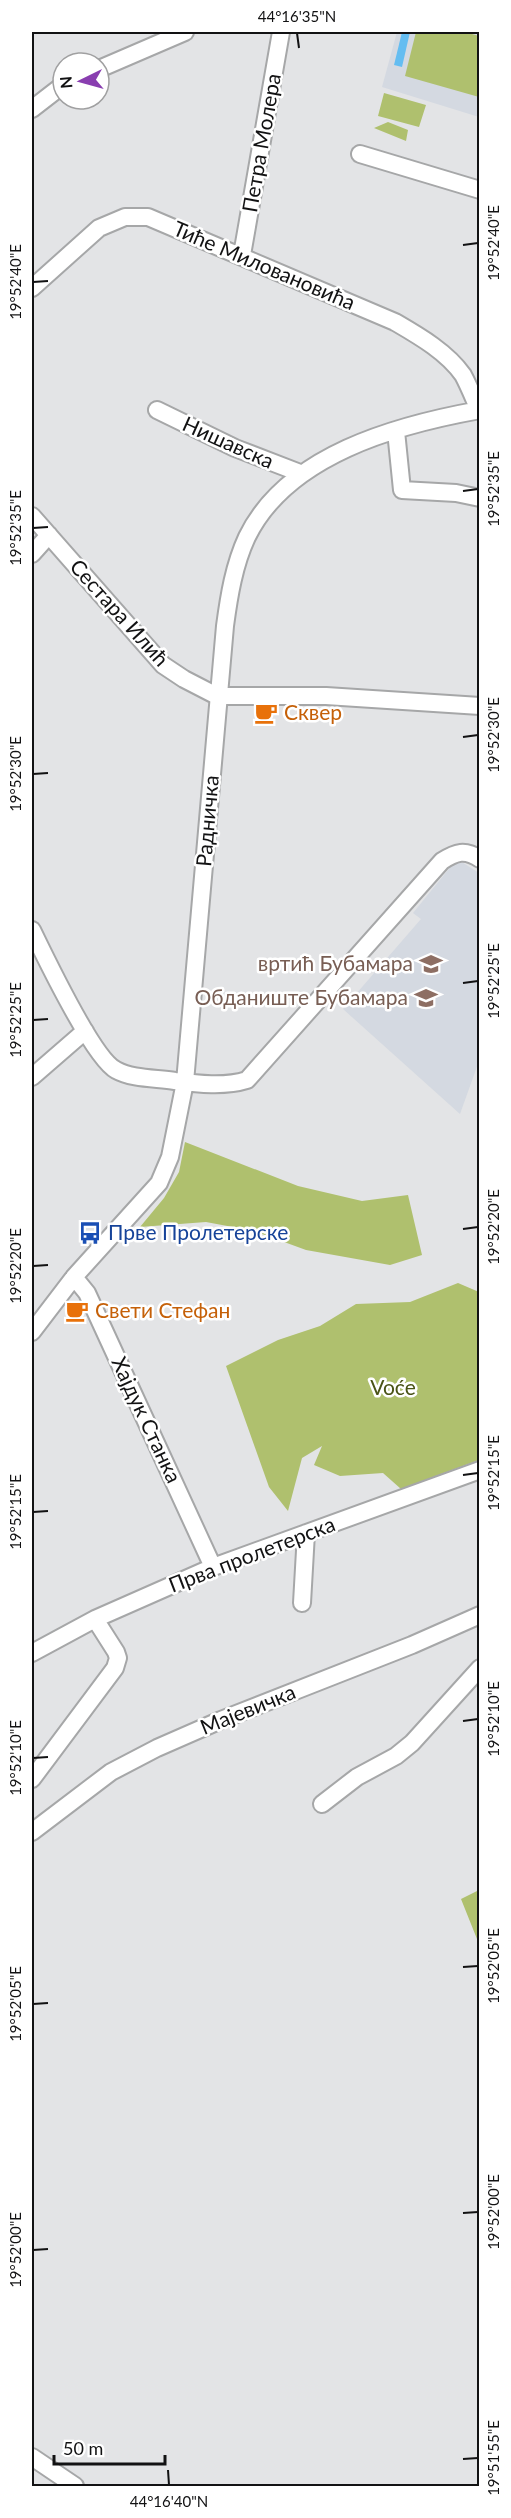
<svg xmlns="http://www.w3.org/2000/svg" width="511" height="2518" font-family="Lato,sans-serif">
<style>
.built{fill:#d4d9e1}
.green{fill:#afc06e}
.water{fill:#64bdf1}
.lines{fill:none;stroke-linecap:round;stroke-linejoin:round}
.minor-casing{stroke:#a6a7a8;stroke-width:20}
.minor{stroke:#fff;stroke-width:16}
.ticks{fill:none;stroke:#121213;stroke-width:2}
.labels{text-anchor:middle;stroke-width:5;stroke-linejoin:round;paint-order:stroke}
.street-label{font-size:21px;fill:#121213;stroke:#fff}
.food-label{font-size:21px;fill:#c56008;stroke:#fff;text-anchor:start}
.education-label{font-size:21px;fill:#785e54;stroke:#fff;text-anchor:end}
.transit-label{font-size:21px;fill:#164399;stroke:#fff;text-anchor:start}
.park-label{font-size:21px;fill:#495315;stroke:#fff}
.neatline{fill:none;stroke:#121213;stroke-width:2}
.ticks-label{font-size:15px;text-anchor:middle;fill:#121213}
</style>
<rect width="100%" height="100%" fill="#e3e4e6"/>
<path class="built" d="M 397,32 L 479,32 L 479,117 L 382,87 Z
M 457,859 L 479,873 L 479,1061 L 460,1114 L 343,1009 L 421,919 L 413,913 Z"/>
<path class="green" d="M 416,32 L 465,32 L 479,36 L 479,97 L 405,76 Z
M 384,93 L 426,105 L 419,127 L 378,116 Z
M 388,122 L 408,130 L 406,141 L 374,128 Z
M 185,1142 L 298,1186 L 362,1201 L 408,1195 L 422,1255 L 390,1265 L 306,1250 L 254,1231 L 206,1222 L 140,1227 L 164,1198 L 179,1172 Z
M 458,1283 L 479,1292 L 479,1460 L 401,1489 L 383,1473 L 340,1476 L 314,1465 L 322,1446 L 302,1458 L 288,1511 L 269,1487 L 226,1366 L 278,1340 L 320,1326 L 356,1304 L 410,1302 Z
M 479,1890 L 479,1944 L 461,1899 Z"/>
<path class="water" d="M 402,32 L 410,32 L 402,67 L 394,65 Z"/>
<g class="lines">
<g class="minor-casing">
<path id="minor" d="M 99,69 L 185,32
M 32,109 L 63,85
M 360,154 L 480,190
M 242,255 L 281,32
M 32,288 L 99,228 L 125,217 L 148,217 L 395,322 C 419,336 447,352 463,375 C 469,386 474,399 479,410
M 157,410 L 235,448 L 300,473
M 396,431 L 402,490 L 456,493 L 480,498
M 32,516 L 163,665 L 184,679 L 217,696 L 326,696 L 480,706
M 32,554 L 49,535
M 32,930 C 45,957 94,1059 116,1070 C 132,1079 156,1078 175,1081 C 198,1084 225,1087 247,1080 L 442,861 C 456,852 465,849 480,859
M 32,1077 L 85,1031
M 74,1277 L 87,1293 L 213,1567
M 32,1332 L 74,1277 L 159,1183 L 170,1157 L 185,1082 L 225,626 C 229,596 234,565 247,537 C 287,455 396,425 480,410
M 302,1603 L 306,1533
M 32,1653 L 95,1619 L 213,1567 L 480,1470
M 32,1779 L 115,1668 L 118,1658 L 116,1652 L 95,1619
M 322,1804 L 357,1777 L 396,1756 L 412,1743 L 480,1668
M 32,1832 L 111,1772 L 157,1748 L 221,1720 L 412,1645 L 480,1615
M 32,2457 L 75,2486"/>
</g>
<use href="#minor" class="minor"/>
</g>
<path class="ticks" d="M 297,33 L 299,48M 463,245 L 478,243M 33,282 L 48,281M 463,491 L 478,489M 33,528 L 48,527M 463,737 L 478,735M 33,774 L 48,773M 463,983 L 478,981M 33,1020 L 48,1019M 463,1229 L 478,1227M 33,1266 L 48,1265M 463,1475 L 478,1473M 33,1512 L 48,1511M 463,1721 L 478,1719M 33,1758 L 48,1757M 463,1967 L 478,1966M 33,2004 L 48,2003M 463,2213 L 478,2212M 33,2250 L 48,2249M 463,2459 L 478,2458M 168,2470 L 169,2485"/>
<defs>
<g id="cafe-bare" transform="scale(1.8)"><path d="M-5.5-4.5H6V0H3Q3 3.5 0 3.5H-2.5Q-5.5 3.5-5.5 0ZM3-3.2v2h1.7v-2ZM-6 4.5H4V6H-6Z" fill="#e8710a" stroke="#fff" stroke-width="2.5" paint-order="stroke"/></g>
<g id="school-bare" transform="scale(1.8)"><path d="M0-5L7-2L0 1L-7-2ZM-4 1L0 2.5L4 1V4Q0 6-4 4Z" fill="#8d6e63" stroke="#fff" stroke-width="2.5" paint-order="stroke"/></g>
<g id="bus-bare" transform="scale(1.8)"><path d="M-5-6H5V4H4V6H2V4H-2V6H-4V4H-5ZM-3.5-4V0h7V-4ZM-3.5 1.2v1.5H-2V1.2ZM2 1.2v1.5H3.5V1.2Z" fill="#1a4fb4" stroke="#fff" stroke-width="2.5" paint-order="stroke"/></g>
</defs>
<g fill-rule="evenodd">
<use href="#cafe-bare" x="266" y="713"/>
<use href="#school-bare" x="431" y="964"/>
<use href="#school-bare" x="426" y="998"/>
<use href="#bus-bare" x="90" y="1233"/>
<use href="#cafe-bare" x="77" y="1311"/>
</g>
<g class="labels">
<g class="street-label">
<text transform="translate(262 143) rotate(-80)" y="7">Петра Молера</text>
<text transform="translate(264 266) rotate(23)" y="7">Тиће Миловановића</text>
<text transform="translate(228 443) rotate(24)" y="7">Нишавска</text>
<text transform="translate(119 613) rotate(48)" y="7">Сестара Илић</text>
<text transform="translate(208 821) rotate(-85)" y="7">Радничка</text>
<text transform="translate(146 1420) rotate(65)" y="7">Хајдук Станка</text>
<text transform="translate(252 1555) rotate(-21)" y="7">Прва пролетерска</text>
<text transform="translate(248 1710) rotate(-22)" y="7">Мајевичка</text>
</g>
<g class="food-label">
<text x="284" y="720">Сквер</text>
<text x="95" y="1318">Свети Стефан</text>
</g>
<g class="education-label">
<text x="413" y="971">вртић Бубамара</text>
<text x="408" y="1005">Обданиште Бубамара</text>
</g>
<g class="transit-label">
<text x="108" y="1240">Прве Пролетерске</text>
</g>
<g class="park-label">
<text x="393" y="1395">Voće</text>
</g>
</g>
<rect width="511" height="2518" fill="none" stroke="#ffffff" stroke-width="66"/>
<g transform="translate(81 81) rotate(265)"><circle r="28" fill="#ffffff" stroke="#a0a0a1" stroke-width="1.5"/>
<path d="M0-4.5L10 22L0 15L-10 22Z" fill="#893eb0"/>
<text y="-9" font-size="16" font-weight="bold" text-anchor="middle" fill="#121213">N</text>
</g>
<path d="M54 2455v9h111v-9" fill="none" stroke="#121213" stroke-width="3"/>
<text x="63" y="2455" font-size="18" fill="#121213" stroke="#ffffff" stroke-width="4.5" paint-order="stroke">50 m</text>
<rect x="33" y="33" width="445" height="2452" class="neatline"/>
<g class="ticks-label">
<text x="297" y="22">44°16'35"N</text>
<text transform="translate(494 243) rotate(-90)" y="5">19°52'40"E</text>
<text transform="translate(16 282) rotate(-90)" y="5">19°52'40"E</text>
<text transform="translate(494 489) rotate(-90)" y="5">19°52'35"E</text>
<text transform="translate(16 528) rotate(-90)" y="5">19°52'35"E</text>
<text transform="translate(494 735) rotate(-90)" y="5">19°52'30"E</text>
<text transform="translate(16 774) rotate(-90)" y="5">19°52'30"E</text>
<text transform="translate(494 981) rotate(-90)" y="5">19°52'25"E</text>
<text transform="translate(16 1020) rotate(-90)" y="5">19°52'25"E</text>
<text transform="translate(494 1227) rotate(-90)" y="5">19°52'20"E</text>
<text transform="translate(16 1266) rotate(-90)" y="5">19°52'20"E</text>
<text transform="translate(494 1473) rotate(-90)" y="5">19°52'15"E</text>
<text transform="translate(16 1512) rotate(-90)" y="5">19°52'15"E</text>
<text transform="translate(494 1719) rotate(-90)" y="5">19°52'10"E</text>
<text transform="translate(16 1758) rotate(-90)" y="5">19°52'10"E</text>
<text transform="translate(494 1966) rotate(-90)" y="5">19°52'05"E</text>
<text transform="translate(16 2004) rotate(-90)" y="5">19°52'05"E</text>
<text transform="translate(494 2212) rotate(-90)" y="5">19°52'00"E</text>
<text transform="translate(16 2250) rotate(-90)" y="5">19°52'00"E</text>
<text transform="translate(494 2458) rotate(-90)" y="5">19°51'55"E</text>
<text x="169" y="2507">44°16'40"N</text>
</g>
</svg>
